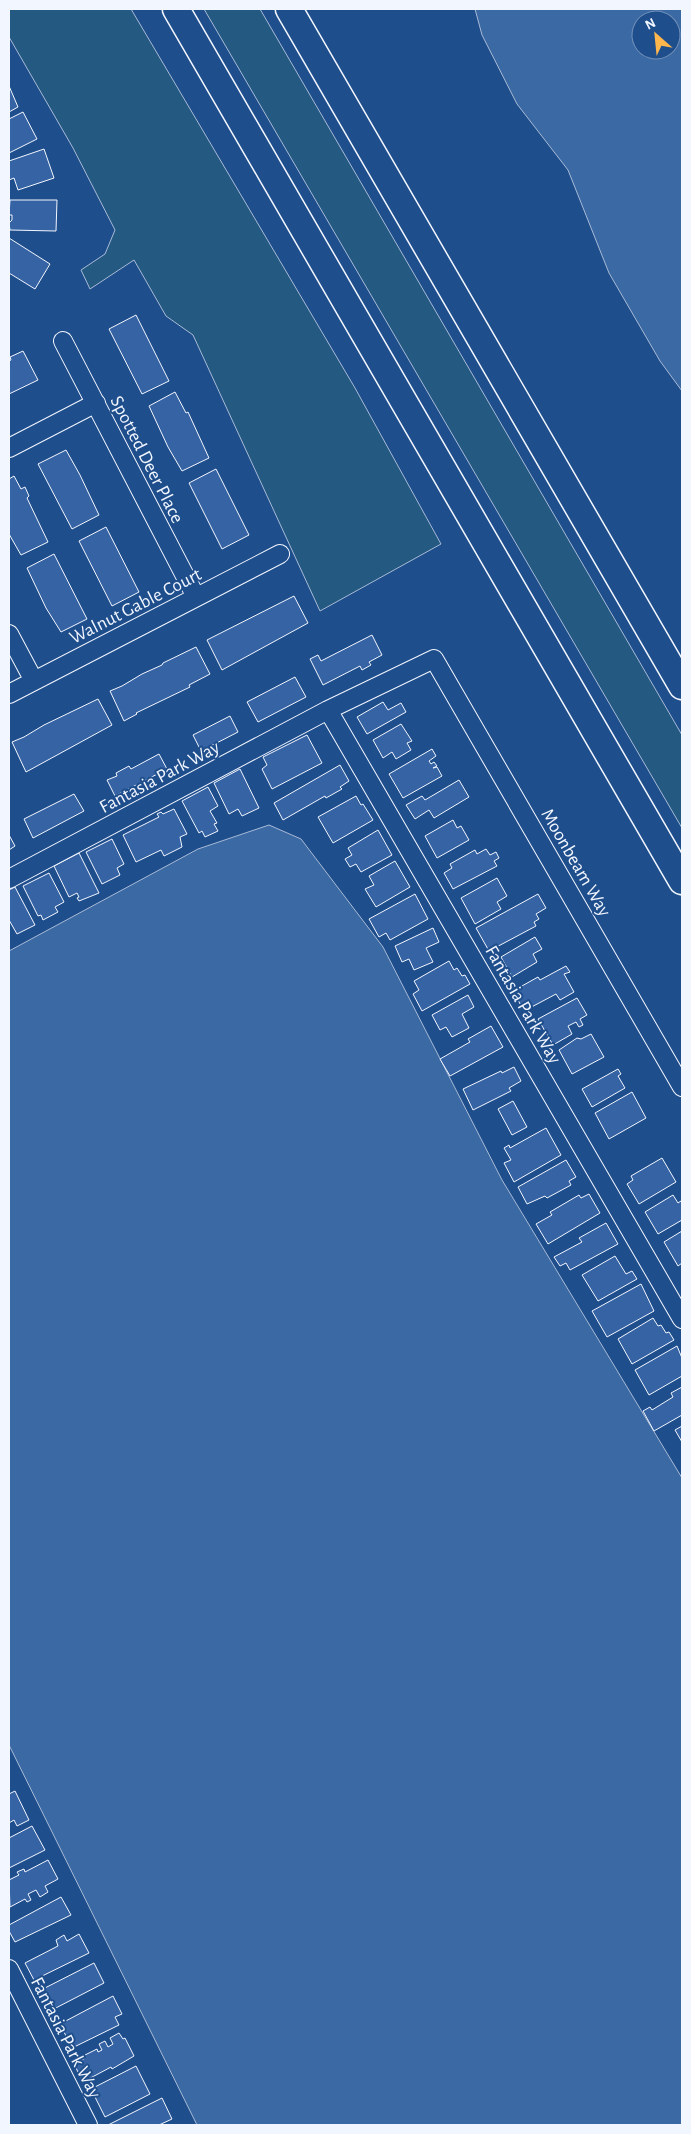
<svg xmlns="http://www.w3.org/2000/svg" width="691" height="2134" font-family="'Alegreya Sans',sans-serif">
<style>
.green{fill:#245a82;stroke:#a8bbd7}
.water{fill:#3b69a3;stroke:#a8bbd7;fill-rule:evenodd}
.building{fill:#3563a3;stroke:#f2f6ff}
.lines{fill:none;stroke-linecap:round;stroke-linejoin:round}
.minor-casing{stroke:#f2f6ff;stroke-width:20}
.highway-casing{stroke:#f2f6ff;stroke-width:29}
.minor{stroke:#1f4e8c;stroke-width:18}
.highway{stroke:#1f4e8c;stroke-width:26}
.labels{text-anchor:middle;stroke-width:4;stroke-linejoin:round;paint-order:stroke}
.street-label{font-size:19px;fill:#f2f6ff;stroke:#1f4e8c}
</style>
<rect width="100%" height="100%" fill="#1f4e8c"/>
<path class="green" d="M 9,9 L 131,9 L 355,388 L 441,544 L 320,611 L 193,335 L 166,316 L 134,260 L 90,289 L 81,270 L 105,254 L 115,230 L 73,148 L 9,37 Z
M 204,9 L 260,9 L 682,735 L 682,828 Z"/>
<path class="water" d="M 475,9 L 682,9 L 682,391 L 660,361 L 609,273 L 568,170 L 517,104 L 482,35 ZM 641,20 L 671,20 L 671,50 L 641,50 Z
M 269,825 L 301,839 L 383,947 L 502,1180 L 682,1478 L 682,2125 L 197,2125 L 9,1745 L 9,951 L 198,849 Z"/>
<path class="building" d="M 9,86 L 18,107 L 9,112 Z
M 23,112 L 37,139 L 9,153 L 9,119 Z
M 44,149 L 54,178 L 18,190 L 14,178 L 9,180 L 9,161 Z
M 10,200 L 57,200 L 56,231 L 10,230 L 9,223 L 12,220 L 12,215 L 9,215 Z
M 9,238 L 50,264 L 35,289 L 9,273 Z
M 136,315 L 169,381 L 142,394 L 109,329 Z
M 23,351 L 38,380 L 9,394 L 9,361 L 11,360 L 10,357 Z
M 175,392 L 186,413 L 188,412 L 209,458 L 182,471 L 168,447 L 149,406 Z
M 66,450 L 80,475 L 99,515 L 72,529 L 38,464 Z
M 216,469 L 249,535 L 222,549 L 189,483 Z
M 14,476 L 21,489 L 25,487 L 29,496 L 27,498 L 48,542 L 21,555 L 9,534 L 9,479 Z
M 106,527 L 139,592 L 112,606 L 79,541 Z
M 54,554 L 87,619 L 61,632 L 46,608 L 27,568 Z
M 294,596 L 308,623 L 222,670 L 207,640 Z
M 372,635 L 382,655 L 369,662 L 371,665 L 362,670 L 360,666 L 323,685 L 310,659 L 318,655 L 321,661 Z
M 196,647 L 210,674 L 189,685 L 190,687 L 136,713 L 137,714 L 124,721 L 110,691 L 122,686 L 142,674 L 162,665 L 163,663 Z
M 295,677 L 306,697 L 258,722 L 247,702 Z
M 98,699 L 112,725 L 26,772 L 12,742 L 24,737 L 44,725 Z
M 383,702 L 388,710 L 401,703 L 406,712 L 367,734 L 357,717 Z
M 230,716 L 238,732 L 201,751 L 193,735 Z
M 401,724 L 412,741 L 407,743 L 411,750 L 396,759 L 392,752 L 383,758 L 373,740 Z
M 307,735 L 322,763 L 272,789 L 262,769 L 267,765 L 263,757 Z
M 432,749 L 436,756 L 429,761 L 431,764 L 434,762 L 437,766 L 433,768 L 437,767 L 442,776 L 403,798 L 389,774 Z
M 159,754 L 167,769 L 115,796 L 107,780 L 117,776 L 116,773 L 129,766 L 131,769 Z
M 340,765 L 349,781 L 340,787 L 342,789 L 326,798 L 325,796 L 283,820 L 274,803 Z
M 240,769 L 259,808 L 242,816 L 238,809 L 229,814 L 214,783 Z
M 459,780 L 469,797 L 434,818 L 429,810 L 415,819 L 406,805 L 422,796 L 425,800 Z
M 208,787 L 218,806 L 210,811 L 217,823 L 214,824 L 218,831 L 205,837 L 202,831 L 199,833 L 182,801 Z
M 74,794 L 84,811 L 33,838 L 24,819 Z
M 356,796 L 361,805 L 363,804 L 373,820 L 333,843 L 318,817 Z
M 174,809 L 187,834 L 180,837 L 182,847 L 164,856 L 161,850 L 136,862 L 123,835 L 159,817 L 157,814 L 161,812 L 163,814 Z
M 453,820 L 457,828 L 461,826 L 469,840 L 437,858 L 425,836 Z
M 378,830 L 392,855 L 361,872 L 356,864 L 350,867 L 345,859 L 352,855 L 348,848 Z
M 9,835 L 15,846 L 9,850 Z
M 112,839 L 124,864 L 117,868 L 120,875 L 102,884 L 86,852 Z
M 486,849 L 490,855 L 496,852 L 499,858 L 494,861 L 497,866 L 453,889 L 444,873 L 452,868 L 450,864 L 475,850 L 477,854 Z
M 79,853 L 99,893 L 79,901 L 77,898 L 79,897 L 77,893 L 69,897 L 54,866 Z
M 395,861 L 410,887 L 376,907 L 365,889 L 374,885 L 369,876 Z
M 49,873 L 64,902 L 55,907 L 58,912 L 43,920 L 41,915 L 38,916 L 23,886 Z
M 497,878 L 507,896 L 497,902 L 501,909 L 475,924 L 461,898 Z
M 15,887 L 35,925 L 17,934 L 9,920 L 9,890 Z
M 415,894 L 428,919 L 390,940 L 386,933 L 379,937 L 369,919 Z
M 538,894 L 546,908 L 536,914 L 539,919 L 534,922 L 536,926 L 489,951 L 476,928 Z
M 433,928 L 439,942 L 426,948 L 433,962 L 414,970 L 409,959 L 402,962 L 395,946 Z
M 535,937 L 542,949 L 533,954 L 537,962 L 512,977 L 501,957 Z
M 449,961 L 454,970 L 457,968 L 462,976 L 465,975 L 470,984 L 422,1011 L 413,994 L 419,990 L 414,981 Z
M 566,966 L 570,972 L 564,974 L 574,992 L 560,1000 L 556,994 L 524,1011 L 513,991 L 538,977 L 540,980 Z
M 468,995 L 474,1007 L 462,1014 L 469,1028 L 452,1037 L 446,1027 L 440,1030 L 432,1015 Z
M 577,998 L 587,1015 L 580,1019 L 583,1025 L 579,1027 L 576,1022 L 568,1026 L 572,1034 L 553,1045 L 538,1019 Z
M 491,1026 L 503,1047 L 450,1076 L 440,1059 L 470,1042 L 468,1039 Z
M 591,1034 L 604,1057 L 572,1074 L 559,1050 L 577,1038 L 581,1039 Z
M 514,1067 L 521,1081 L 509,1088 L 511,1091 L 473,1110 L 463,1089 L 501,1071 L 502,1073 Z
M 618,1069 L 621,1074 L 618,1076 L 625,1088 L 592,1107 L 582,1089 Z
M 632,1092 L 646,1118 L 609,1139 L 595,1113 Z
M 513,1101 L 527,1127 L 512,1135 L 498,1109 Z
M 546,1128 L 561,1155 L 514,1182 L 504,1163 L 511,1160 L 504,1148 L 509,1145 L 510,1148 Z
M 662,1158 L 676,1182 L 639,1204 L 627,1184 L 633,1180 L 631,1176 Z
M 566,1160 L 576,1177 L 569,1181 L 571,1185 L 547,1198 L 545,1196 L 527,1204 L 518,1187 Z
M 589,1194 L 600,1213 L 548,1244 L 536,1224 L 552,1215 L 550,1212 L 579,1195 L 581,1198 Z
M 673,1195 L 678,1203 L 681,1201 L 682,1204 L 682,1220 L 658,1234 L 645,1212 Z
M 606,1223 L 618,1244 L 570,1270 L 566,1263 L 560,1266 L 554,1257 L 582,1242 L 579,1238 Z
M 682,1231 L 682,1263 L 678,1266 L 664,1242 Z
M 615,1256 L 626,1274 L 632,1271 L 637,1279 L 598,1301 L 582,1275 Z
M 641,1284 L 654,1311 L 607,1337 L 592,1311 Z
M 653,1318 L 658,1326 L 661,1325 L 666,1333 L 669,1332 L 674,1340 L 632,1364 L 618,1339 Z
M 677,1346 L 682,1358 L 682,1376 L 649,1395 L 635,1370 Z
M 682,1387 L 682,1415 L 654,1431 L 643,1411 L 650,1407 L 652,1410 L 673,1397 L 671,1393 Z
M 682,1426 L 682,1442 L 675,1430 Z
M 15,1791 L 29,1820 L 17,1826 L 14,1820 L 9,1823 L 9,1794 Z
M 32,1826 L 45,1850 L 9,1868 L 9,1838 Z
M 48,1860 L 58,1879 L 45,1886 L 48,1892 L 40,1897 L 36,1890 L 28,1894 L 31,1900 L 27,1902 L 25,1899 L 10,1907 L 9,1880 L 19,1875 L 17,1872 L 24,1869 L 25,1872 Z
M 61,1897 L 71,1915 L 15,1942 L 9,1931 L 9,1925 Z
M 79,1934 L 89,1953 L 34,1980 L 25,1963 L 58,1946 L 56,1940 L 64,1935 L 67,1941 Z
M 94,1963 L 104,1983 L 50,2011 L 39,1991 Z
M 113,1996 L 122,2014 L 115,2017 L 119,2025 L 72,2048 L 60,2024 Z
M 119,2033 L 123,2039 L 125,2038 L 134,2056 L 112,2069 L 111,2067 L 83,2082 L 74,2064 L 84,2059 L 83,2056 L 97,2049 L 98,2052 L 102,2050 L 99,2044 L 105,2041 L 108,2047 L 113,2044 L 110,2038 Z
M 136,2066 L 150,2094 L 105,2117 L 91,2089 Z
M 162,2098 L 172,2119 L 159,2125 L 108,2125 Z"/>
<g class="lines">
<g class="minor-casing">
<path id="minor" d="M 63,341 L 196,597
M 9,448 L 96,403
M 9,634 L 34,681
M 9,694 L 280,554
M 328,710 L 682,1319
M 9,879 L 328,710 L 434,659 L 682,1087
M 9,1969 L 88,2125"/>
</g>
<g class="highway-casing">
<path id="highway" d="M 176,9 L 682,881
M 289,9 L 682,686"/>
</g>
<use href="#minor" class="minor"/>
<use href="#highway" class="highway"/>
</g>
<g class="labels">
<g class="street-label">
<text transform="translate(148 459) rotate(63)" y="7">Spotted Deer Place</text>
<text transform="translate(135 605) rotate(-27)" y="7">Walnut Gable Court</text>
<text transform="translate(159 776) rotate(-28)" y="7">Fantasia Park Way</text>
<text transform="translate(577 862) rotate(60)" y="7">Moonbeam Way</text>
<text transform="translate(524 1004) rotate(60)" y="7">Fantasia Park Way</text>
<text transform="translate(67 2037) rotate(63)" y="7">Fantasia Park Way</text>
</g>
</g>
<rect width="691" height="2134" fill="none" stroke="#f2f6ff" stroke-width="20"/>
<g transform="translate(656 35) rotate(333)"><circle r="24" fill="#1f4e8c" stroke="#7391ba"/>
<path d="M0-4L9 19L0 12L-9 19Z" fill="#ffb74d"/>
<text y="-8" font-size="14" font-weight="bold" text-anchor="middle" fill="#f2f6ff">N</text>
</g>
</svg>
